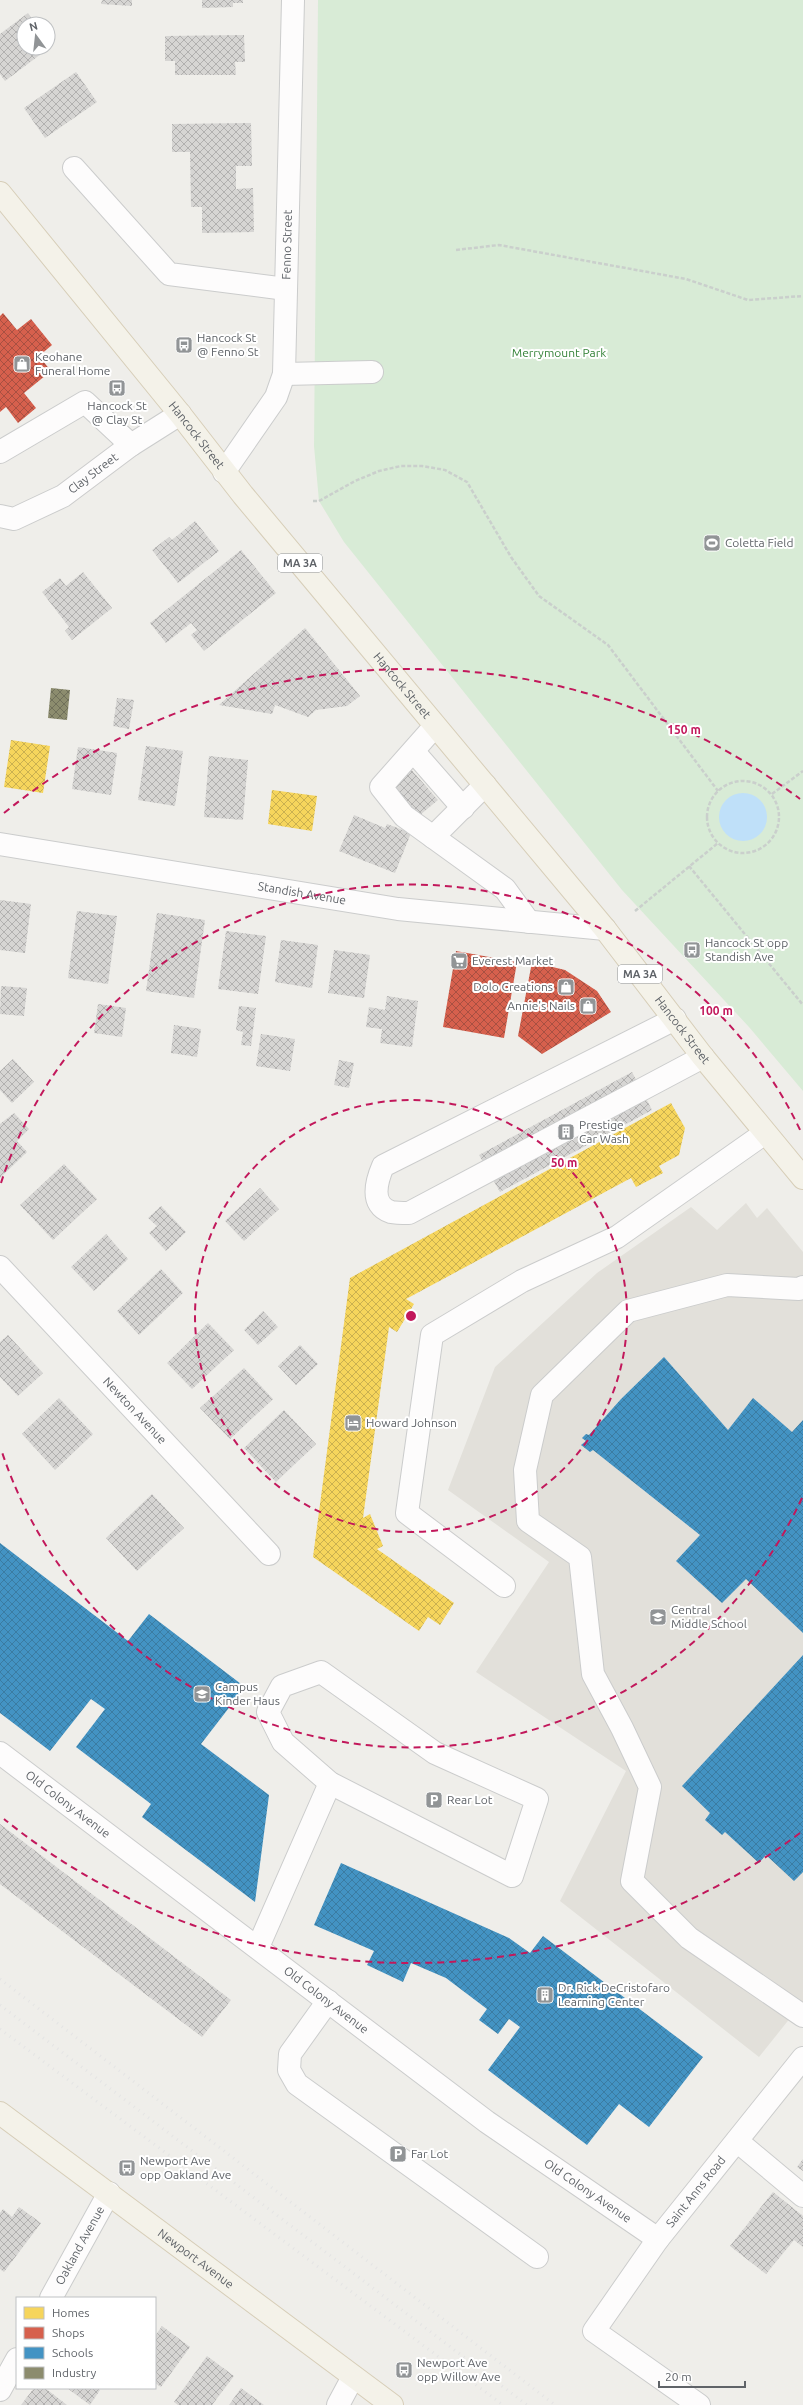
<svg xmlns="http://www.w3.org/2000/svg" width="803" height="2405" font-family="Ubuntu,sans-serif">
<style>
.education{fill:#e2e0da}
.green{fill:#d8ebd6}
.water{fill:#bfe0f9}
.homes{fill:url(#homes-cross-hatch)}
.shops{fill:url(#shops-cross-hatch)}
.schools{fill:url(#schools-cross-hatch)}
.industry{fill:url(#industry-cross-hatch)}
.building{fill:url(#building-cross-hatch)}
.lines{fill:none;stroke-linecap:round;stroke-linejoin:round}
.minor-casing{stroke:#cbcccc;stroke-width:24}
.major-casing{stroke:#d7ceb8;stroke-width:24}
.path{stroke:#cacfcc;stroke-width:2.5;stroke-dasharray:4 2;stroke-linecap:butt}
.minor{stroke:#fdfcfc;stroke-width:22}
.major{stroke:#f4f2e9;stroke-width:22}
.rail{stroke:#e4e4e4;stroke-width:3;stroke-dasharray:1 5;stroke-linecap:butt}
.ring{fill:none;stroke:#c2185b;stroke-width:2;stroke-dasharray:7 5}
.labels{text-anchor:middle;stroke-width:4;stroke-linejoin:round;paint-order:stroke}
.shield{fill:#fff;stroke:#8f9295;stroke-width:1}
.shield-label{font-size:11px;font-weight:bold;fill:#5f6368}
.street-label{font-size:12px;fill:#5f6368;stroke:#fff}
.poi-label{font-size:12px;fill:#5f6368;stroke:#fff;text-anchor:start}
.park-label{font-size:12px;fill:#348238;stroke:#fff}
.centre{fill:#c2185b;stroke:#fff;stroke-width:2}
.ring-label{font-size:12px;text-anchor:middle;font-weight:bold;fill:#c2185b;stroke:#fff;stroke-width:4;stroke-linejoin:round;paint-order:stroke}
</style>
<defs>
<pattern id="homes-cross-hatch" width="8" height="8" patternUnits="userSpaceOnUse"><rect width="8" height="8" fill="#f6d55c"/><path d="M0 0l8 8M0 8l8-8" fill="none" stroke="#cab050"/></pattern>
<pattern id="shops-cross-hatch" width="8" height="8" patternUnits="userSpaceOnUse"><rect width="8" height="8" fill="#d6604d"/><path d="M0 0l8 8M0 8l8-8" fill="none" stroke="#a85042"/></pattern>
<pattern id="schools-cross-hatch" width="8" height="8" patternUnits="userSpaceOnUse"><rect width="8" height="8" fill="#4393c3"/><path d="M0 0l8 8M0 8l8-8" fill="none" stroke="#3b7ca2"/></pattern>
<pattern id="industry-cross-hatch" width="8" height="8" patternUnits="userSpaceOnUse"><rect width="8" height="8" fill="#8c8c6e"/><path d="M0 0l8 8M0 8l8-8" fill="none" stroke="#70705a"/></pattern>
<pattern id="building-cross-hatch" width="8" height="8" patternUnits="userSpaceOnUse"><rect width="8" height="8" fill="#d6d5d3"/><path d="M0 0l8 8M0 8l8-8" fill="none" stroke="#b1b0af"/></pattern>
</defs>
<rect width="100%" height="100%" fill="#efeeea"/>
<path class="education" d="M 746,1203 L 757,1218 L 767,1208 L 803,1252 L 803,2002 L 759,2057 L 560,1901 L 626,1771 L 476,1672 L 549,1562 L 448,1490 L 495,1367 L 597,1273 L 691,1207 L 717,1230 Z"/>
<path class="green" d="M 318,0 L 803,0 L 803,1091 L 749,1027 L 622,890 L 344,542 L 319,501 L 314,446 Z"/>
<path class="water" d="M719 817a24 24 0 1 1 48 0a24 24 0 1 1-48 0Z"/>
<path class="homes" d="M 11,740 L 50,746 L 43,793 L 4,787 Z
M 272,790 L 317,796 L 312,831 L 268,824 Z
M 671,1103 L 685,1128 L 679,1155 L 659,1166 L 663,1173 L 636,1187 L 631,1178 L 406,1299 L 414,1304 L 397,1332 L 389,1327 L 363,1518 L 370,1514 L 383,1546 L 377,1549 L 454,1603 L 440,1625 L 428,1617 L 419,1631 L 313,1557 L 350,1278 Z"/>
<path class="shops" d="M 3,313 L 17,330 L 31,319 L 52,345 L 39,356 L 51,371 L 24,393 L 36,408 L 18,423 L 6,407 L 0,412 L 0,316 Z
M 456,951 L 517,962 L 504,1038 L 443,1027 Z
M 532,962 L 565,970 L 597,991 L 611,1012 L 542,1054 L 518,1036 Z"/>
<path class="schools" d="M 664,1357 L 728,1430 L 753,1398 L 792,1432 L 803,1420 L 803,1633 L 746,1579 L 722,1603 L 676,1561 L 700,1535 L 593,1450 L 590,1452 L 581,1445 L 586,1441 L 582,1438 L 586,1434 L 589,1435 L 621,1399 Z
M 0,1543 L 128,1641 L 149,1614 L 245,1687 L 201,1744 L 269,1795 L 255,1902 L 142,1817 L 151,1804 L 76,1747 L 105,1709 L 91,1699 L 50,1751 L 0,1713 Z
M 803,1655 L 803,1872 L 794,1881 L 766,1855 L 759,1863 L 725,1832 L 722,1835 L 705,1820 L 710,1813 L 682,1786 Z
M 341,1863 L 509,1938 L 530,1953 L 543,1936 L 703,2057 L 649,2127 L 619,2104 L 587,2145 L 488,2070 L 520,2027 L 509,2019 L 498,2034 L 479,2020 L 487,2009 L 446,1978 L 411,1963 L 403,1982 L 367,1965 L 374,1951 L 314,1925 Z"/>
<path class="industry" d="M 51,688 L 70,690 L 67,720 L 48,718 Z"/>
<path class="building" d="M 102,0 L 132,0 L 132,6 L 101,4 Z
M 202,0 L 243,0 L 243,3 L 233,3 L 233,7 L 202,8 Z
M 28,13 L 36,24 L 24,24 L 24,48 L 48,48 L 48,39 L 53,45 L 5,81 L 0,74 L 0,34 Z
M 244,35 L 245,62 L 235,62 L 236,75 L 175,75 L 175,61 L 165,61 L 165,36 Z
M 76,72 L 97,102 L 45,138 L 24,108 Z
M 251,123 L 252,166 L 236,166 L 236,189 L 253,188 L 254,232 L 202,233 L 202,207 L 191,207 L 190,152 L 172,152 L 172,124 Z
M 195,521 L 219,551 L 178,583 L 152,550 L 169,537 L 172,540 Z
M 241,550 L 276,593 L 204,651 L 191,635 L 197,630 L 191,623 L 166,643 L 150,623 Z
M 83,572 L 112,608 L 72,640 L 65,631 L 69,627 L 42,592 L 60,578 L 66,586 Z
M 305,628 L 360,696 L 347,706 L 316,710 L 308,717 L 275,705 L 272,714 L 219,705 Z
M 117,698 L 134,700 L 129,729 L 113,726 Z
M 146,746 L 183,751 L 175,806 L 138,800 Z
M 78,747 L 117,753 L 111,795 L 72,789 Z
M 209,756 L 248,760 L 243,820 L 204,817 Z
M 409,767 L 438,800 L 414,820 L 385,787 Z
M 354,815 L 385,828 L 387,824 L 411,833 L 395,873 L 339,851 Z
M 0,900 L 31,904 L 25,953 L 0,950 Z
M 77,911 L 117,916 L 108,984 L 68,978 Z
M 157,913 L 205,920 L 194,998 L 146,991 Z
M 226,931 L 266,936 L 258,994 L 218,989 Z
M 281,940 L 318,945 L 312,988 L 275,982 Z
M 334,950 L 370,955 L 364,998 L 328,993 Z
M 1,986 L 27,988 L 24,1016 L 0,1014 Z
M 387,996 L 418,1001 L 412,1047 L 380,1043 L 382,1029 L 366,1027 L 369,1007 L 385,1010 Z
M 98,1004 L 126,1008 L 122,1037 L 94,1033 Z
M 239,1006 L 256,1008 L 251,1046 L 241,1045 L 243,1032 L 236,1030 Z
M 174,1025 L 201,1029 L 197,1057 L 171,1053 Z
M 261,1034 L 295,1039 L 290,1071 L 256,1066 Z
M 13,1059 L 34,1082 L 12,1103 L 0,1090 L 0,1071 Z
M 339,1060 L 354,1063 L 349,1088 L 334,1085 Z
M 632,1072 L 652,1110 L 500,1192 L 479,1155 Z
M 14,1113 L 29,1129 L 17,1141 L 27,1152 L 0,1178 L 0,1124 Z
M 64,1164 L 97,1199 L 53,1240 L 20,1205 Z
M 260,1188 L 279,1209 L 244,1241 L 225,1221 Z
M 161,1206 L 186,1232 L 166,1251 L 149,1233 L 157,1226 L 148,1218 Z
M 106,1234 L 128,1259 L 94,1291 L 71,1267 Z
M 161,1269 L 183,1293 L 139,1335 L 117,1311 Z
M 263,1311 L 278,1327 L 258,1345 L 244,1330 Z
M 208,1323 L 234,1350 L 192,1389 L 167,1363 Z
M 8,1335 L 43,1373 L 18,1396 L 0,1377 L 0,1342 Z
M 300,1345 L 318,1364 L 296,1385 L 278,1366 Z
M 244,1368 L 273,1399 L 230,1439 L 200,1408 Z
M 59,1398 L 93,1434 L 55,1470 L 22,1434 Z
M 284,1410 L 316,1444 L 276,1482 L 244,1448 Z
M 152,1494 L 184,1528 L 137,1571 L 106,1538 Z
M 0,1824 L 231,2000 L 202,2037 L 0,1884 Z
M 803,2159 L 803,2171 L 797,2167 Z
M 773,2192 L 803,2216 L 803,2247 L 794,2240 L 766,2274 L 730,2246 Z
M 19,2207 L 41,2223 L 4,2272 L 0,2269 L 0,2213 L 3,2209 L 12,2217 Z
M 162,2326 L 190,2347 L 161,2387 L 155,2383 L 155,2336 Z
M 207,2356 L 234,2376 L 212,2405 L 178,2405 L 174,2402 Z
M 34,2388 L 45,2388 L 67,2405 L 21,2405 Z
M 67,2388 L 97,2388 L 100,2390 L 90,2405 Z
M 241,2388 L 264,2405 L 229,2405 Z"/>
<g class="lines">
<g class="minor-casing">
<g id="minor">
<path d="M 74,168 L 169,274 L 286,289"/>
<path d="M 284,374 L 372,372"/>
<path d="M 0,452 L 85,402 L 131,445"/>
<path id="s1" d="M 224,472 L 276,397 L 284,374 L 293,0"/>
<path id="s2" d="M 0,516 L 14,519 L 63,496 L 131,445 L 180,414"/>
<path d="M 435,726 L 381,787 L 404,816 L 505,889 L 529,922"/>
<path d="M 414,752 L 463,808"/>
<path d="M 433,837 L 485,785"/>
<path id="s3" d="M 0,844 L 398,909 L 605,929"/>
<path d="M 675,1019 L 383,1166 C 377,1180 369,1205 391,1212 C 396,1213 404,1213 409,1213 L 703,1057"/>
<path id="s4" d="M 0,1267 L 269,1554"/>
<path d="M 803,1287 L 799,1289 L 727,1285 L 628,1311 L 542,1395 L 525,1470 L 528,1521 L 580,1557 L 593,1674 L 622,1728 L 650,1787 L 632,1881 L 689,1938 L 803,2016"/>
<path d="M 504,1586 L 407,1513 L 432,1335 L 522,1281 L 617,1237 L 765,1133"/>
<path d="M 321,1672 L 435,1753 L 537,1799 L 512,1876 L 330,1783 L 283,1742 L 268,1712 L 282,1686 Z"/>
<path id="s5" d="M 0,1753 L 487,2122 L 658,2239"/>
<path d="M 258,1947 L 330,1783"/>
<path d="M 328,2001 L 290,2054 L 289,2070 L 297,2084 L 537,2257"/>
<path d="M 737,2141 L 803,2196"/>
<path id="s6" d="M 51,2298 L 109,2193"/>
<path d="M 0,2390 L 17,2359"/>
<path d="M 338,2405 L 353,2377"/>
<path id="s7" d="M 699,2405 L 594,2331 L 658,2239 L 803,2058"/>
</g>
</g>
<g class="major-casing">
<g id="major">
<path id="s8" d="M 0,193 L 180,414 L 243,495 L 605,929 L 703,1057 L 803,1178"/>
<path id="s9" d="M 0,2113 L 392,2405"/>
</g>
</g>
<path class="path" d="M 456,250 L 499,245 L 686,279 L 748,300 L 803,296
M 313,501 L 319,501 L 355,481 L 379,471 L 401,466 L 422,466 L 445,470 L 467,482 L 511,557 L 539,596 L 608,645 L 718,791
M707 817a36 36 0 1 1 72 0a36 36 0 1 1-72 0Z
M 772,794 L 803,771
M 689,866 L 803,1005
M 635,911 L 718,843"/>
<use href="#minor" class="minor"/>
<use href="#major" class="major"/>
<path class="rail" d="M 0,1979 L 555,2405
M 0,2005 L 527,2405
M 0,2029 L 503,2405"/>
</g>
<g class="ring">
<circle cx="411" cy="1316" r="216"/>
<path d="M802 1498A431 431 0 0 1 1 1449M1 1183A431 431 0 0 1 802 1134"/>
<path d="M800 1833A647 647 0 0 1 4 1819M4 813A647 647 0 0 1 800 799"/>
</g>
<defs>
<g id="bus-square" transform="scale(0.9)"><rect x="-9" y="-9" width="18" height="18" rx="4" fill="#919496" stroke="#fff"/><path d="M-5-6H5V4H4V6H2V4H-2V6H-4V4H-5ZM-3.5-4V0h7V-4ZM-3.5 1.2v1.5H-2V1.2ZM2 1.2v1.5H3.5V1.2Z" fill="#fff"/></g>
<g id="shop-square" transform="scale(0.9)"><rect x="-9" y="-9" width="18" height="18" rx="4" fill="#919496" stroke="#fff"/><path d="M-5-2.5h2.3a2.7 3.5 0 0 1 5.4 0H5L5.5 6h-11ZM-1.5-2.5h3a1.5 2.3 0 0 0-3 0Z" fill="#fff"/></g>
<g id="stadium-square" transform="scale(0.9)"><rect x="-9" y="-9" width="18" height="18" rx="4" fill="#919496" stroke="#fff"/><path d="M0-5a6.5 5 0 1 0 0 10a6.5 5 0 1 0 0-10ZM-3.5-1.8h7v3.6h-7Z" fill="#fff"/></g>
<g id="supermarket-square" transform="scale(0.9)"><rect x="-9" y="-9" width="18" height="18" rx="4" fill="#919496" stroke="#fff"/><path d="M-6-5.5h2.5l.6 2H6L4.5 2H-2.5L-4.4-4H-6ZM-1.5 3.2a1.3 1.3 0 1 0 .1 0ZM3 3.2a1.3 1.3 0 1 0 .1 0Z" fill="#fff"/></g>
<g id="building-square" transform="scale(0.9)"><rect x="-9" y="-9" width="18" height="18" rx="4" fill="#919496" stroke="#fff"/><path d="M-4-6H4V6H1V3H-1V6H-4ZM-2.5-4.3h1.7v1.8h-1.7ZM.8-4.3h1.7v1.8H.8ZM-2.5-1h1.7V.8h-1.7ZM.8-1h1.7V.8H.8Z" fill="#fff"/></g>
<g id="hotel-square" transform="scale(0.9)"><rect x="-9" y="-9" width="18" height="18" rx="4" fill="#919496" stroke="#fff"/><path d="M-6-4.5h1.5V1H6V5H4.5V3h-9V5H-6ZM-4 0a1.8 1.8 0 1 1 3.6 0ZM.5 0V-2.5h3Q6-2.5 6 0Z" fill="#fff"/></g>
<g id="school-square" transform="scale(0.9)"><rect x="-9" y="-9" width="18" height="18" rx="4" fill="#919496" stroke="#fff"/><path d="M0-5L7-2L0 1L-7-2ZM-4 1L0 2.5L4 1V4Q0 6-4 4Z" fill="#fff"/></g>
<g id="parking-square" transform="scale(0.9)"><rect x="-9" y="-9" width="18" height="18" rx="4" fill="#919496" stroke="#fff"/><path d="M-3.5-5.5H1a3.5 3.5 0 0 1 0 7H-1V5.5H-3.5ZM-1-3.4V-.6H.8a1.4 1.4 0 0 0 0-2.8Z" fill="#fff"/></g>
</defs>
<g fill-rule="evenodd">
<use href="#bus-square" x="184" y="345"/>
<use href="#shop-square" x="22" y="364"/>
<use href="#bus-square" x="117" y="388"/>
<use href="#stadium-square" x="712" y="543"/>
<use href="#bus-square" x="692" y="950"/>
<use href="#supermarket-square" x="459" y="961"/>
<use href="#shop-square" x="566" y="987"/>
<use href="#shop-square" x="588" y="1006"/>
<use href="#building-square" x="566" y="1132"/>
<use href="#hotel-square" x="353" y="1423"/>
<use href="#school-square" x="658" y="1617"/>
<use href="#school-square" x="202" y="1694"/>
<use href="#parking-square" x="434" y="1800"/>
<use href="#building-square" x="545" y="1995"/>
<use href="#parking-square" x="398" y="2154"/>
<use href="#bus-square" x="127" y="2168"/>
<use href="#bus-square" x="404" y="2370"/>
</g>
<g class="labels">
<g class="shield">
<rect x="278" y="554" width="44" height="18" rx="3"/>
<rect x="618" y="965" width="44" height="18" rx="3"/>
</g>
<g class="shield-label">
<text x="300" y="567">MA 3A</text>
<text x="640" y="978">MA 3A</text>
</g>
<g class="street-label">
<text dy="4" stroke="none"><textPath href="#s1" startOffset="245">Fenno Street</textPath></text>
<text dy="4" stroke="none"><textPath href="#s8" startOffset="312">Hancock Street</textPath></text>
<text dy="4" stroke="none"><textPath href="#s2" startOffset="106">Clay Street</textPath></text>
<text dy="4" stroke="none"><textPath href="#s8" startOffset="636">Hancock Street</textPath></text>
<text dy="4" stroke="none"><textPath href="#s3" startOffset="306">Standish Avenue</textPath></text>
<text dy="4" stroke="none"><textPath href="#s8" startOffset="1080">Hancock Street</textPath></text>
<text dy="4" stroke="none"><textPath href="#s4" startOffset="197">Newton Avenue</textPath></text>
<text dy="4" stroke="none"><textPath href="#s5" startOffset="85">Old Colony Avenue</textPath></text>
<text dy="4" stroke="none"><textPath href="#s5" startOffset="409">Old Colony Avenue</textPath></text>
<text dy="4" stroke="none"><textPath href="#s5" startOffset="733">Old Colony Avenue</textPath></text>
<text dy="4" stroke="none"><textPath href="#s7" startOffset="301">Saint Anns Road</textPath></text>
<text dy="4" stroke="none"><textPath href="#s6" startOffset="60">Oakland Avenue</textPath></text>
<text dy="4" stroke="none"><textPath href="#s9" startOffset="244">Newport Avenue</textPath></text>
</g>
<g class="poi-label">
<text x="197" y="342">Hancock St<tspan x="197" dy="14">@ Fenno St</tspan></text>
<text x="35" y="361">Keohane<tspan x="35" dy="14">Funeral Home</tspan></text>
<text x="117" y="410" text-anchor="middle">Hancock St<tspan x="117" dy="14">@ Clay St</tspan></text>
<text x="725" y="547">Coletta Field</text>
<text x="705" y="947">Hancock St opp<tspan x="705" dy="14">Standish Ave</tspan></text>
<text x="472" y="965">Everest Market</text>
<text x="553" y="991" text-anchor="end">Dolo Creations</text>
<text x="575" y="1010" text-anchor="end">Annie's Nails</text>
<text x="579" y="1129">Prestige<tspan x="579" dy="14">Car Wash</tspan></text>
<text x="366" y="1427">Howard Johnson</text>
<text x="671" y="1614">Central<tspan x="671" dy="14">Middle School</tspan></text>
<text x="215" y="1691">Campus<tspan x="215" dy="14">Kinder Haus</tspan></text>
<text x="447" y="1804">Rear Lot</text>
<text x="558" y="1992">Dr. Rick DeCristofaro<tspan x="558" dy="14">Learning Center</tspan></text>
<text x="411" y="2158">Far Lot</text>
<text x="140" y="2165">Newport Ave<tspan x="140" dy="14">opp Oakland Ave</tspan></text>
<text x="417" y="2367">Newport Ave<tspan x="417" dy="14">opp Willow Ave</tspan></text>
</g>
<g class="park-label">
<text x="559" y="357">Merrymount Park</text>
</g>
</g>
<circle cx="411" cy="1316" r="6" class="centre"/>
<g class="ring-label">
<text x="684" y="734">150 m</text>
<text x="716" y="1015">100 m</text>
<text x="564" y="1167">50 m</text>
</g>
<rect x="16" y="2297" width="140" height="92" fill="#ffffff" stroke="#bfc1c3"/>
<rect x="24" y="2307" width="20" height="12" fill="#f6d55c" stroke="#bfc1c3"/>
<text x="52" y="2317" font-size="12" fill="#5f6368">Homes</text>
<rect x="24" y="2327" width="20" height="12" fill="#d6604d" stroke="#bfc1c3"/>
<text x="52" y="2337" font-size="12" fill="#5f6368">Shops</text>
<rect x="24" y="2347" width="20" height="12" fill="#4393c3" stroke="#bfc1c3"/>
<text x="52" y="2357" font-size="12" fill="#5f6368">Schools</text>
<rect x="24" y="2367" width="20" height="12" fill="#8c8c6e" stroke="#bfc1c3"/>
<text x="52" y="2377" font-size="12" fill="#5f6368">Industry</text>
<g transform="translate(36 36) rotate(345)"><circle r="19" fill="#ffffff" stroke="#bfc1c3"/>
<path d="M0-3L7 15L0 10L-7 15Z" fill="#919496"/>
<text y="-6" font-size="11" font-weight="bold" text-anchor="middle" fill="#5f6368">N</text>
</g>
<path d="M659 2381v6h86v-6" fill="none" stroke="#5f6368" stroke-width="2"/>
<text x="665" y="2381" font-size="12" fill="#5f6368" stroke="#ffffff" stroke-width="3" paint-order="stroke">20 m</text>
</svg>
